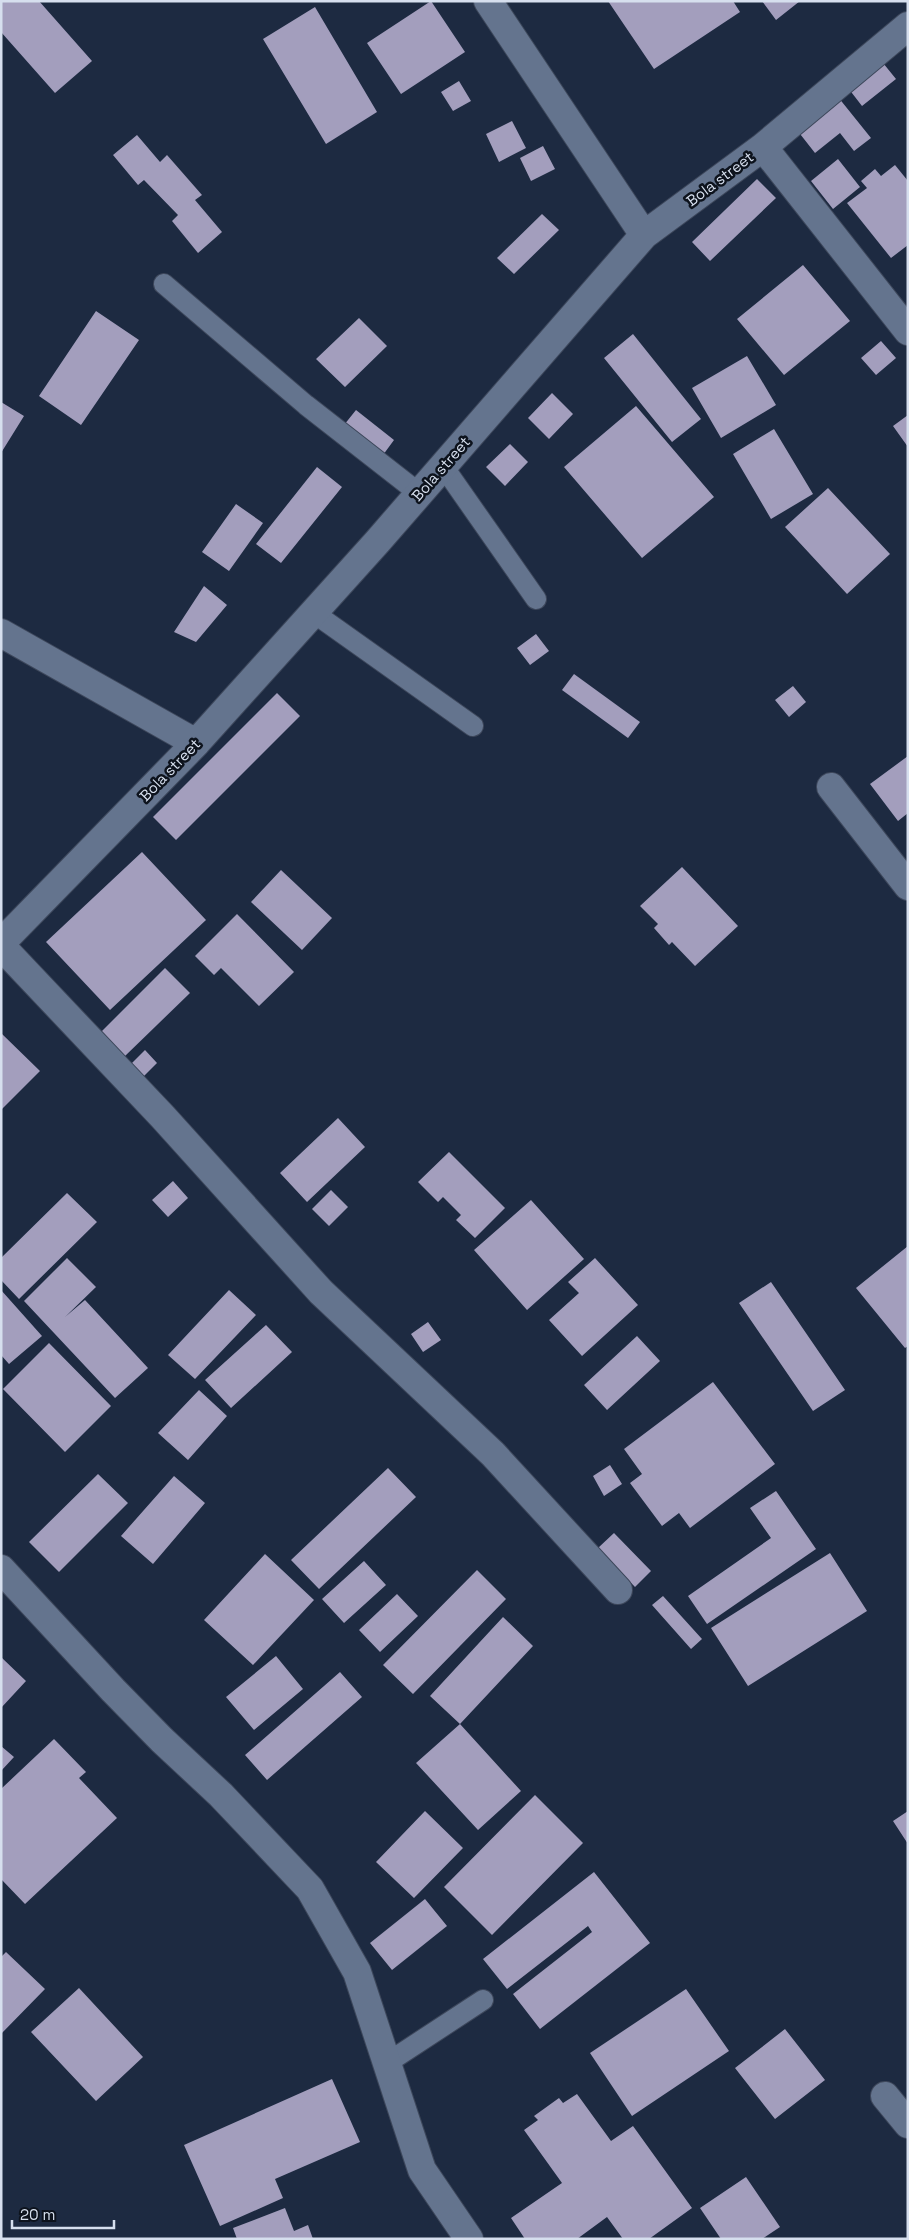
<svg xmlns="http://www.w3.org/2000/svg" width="909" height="2240" font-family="'Space Grotesk',sans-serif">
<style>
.building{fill:#a39ebd}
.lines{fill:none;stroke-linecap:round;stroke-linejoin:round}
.service-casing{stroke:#3d475b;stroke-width:22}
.minor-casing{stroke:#3d475b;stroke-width:30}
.service{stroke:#64748e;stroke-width:20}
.minor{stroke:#64748e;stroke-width:28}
.labels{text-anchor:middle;stroke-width:5;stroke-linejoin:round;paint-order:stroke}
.street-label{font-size:15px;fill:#d6dfee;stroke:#0d131d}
</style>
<rect width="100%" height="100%" fill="#1d2a41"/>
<path class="building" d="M 1,1 L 39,1 L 92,61 L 55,93 L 1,32 Z
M 431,1 L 465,52 L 401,94 L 367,43 Z
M 608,1 L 733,1 L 740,12 L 654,69 Z
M 762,1 L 800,1 L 776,20 Z
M 315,7 L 377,112 L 326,144 L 263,39 Z
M 879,58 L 896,79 L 862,106 L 845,84 Z
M 459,81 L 471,101 L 453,111 L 441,92 Z
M 834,92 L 871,138 L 854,151 L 840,133 L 815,153 L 793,125 Z
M 512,121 L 526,148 L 499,162 L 486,134 Z
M 137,135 L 160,162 L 167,155 L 202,195 L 195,200 L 222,232 L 198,253 L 172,221 L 178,215 L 144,180 L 138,185 L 113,155 Z
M 543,146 L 555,169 L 531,181 L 520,158 Z
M 838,159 L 860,187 L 833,209 L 811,181 Z
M 895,165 L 908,181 L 908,245 L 891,258 L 847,203 L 867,188 L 861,181 L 875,169 L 881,176 Z
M 757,179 L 776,198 L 710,261 L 692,242 Z
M 542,214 L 559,230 L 514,274 L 497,258 Z
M 803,265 L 850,321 L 784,375 L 737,319 Z
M 96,311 L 139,340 L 81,425 L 39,396 Z
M 359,318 L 387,346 L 345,387 L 316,359 Z
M 633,334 L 701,419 L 672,442 L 604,358 Z
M 881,341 L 896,358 L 876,375 L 861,358 Z
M 747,356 L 776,405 L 721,438 L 692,388 Z
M 552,393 L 573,414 L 549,439 L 528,418 Z
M 1,402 L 24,416 L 1,453 Z
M 636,406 L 714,497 L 642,558 L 564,467 Z
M 356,410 L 394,440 L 383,455 L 344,425 Z
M 908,415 L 908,447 L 893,426 Z
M 774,429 L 813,494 L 771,519 L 733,454 Z
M 510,444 L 528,462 L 505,486 L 486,467 Z
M 317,467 L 342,487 L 281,563 L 256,544 Z
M 828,488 L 890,554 L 847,594 L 785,527 Z
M 236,504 L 263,523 L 229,571 L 202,552 Z
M 204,586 L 227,605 L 196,642 L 174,632 Z
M 536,634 L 549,651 L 530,665 L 517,648 Z
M 574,674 L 640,722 L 628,738 L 562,690 Z
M 793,686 L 806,702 L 789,717 L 775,700 Z
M 277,693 L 300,716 L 176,840 L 153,817 Z
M 908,756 L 908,813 L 898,821 L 870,784 Z
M 142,852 L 206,920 L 110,1010 L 46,942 Z
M 682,867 L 738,926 L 695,966 L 672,942 L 669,945 L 654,928 L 658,924 L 640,906 Z
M 281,870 L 332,918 L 302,950 L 251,902 Z
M 237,914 L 294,972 L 259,1006 L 221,968 L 214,975 L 195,956 Z
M 165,968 L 190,993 L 124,1057 L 100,1033 Z
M 1,1033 L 40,1071 L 1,1110 Z
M 145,1050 L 157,1063 L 141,1079 L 128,1067 Z
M 338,1118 L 365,1147 L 307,1202 L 280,1173 Z
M 449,1152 L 505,1208 L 475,1238 L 456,1220 L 461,1215 L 443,1197 L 438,1202 L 418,1182 Z
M 173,1181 L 188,1198 L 168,1217 L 152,1200 Z
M 331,1190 L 348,1207 L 329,1226 L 312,1209 Z
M 67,1193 L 97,1222 L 19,1299 L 1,1280 L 1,1258 Z
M 531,1200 L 584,1259 L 527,1310 L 474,1250 Z
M 908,1246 L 908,1346 L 905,1348 L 856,1288 Z
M 67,1258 L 96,1287 L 65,1317 L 85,1300 L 148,1368 L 115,1398 L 24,1301 Z
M 595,1258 L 638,1305 L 582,1356 L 549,1320 L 579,1293 L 568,1282 Z
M 771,1282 L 845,1390 L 813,1411 L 739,1303 Z
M 1,1290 L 42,1336 L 9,1364 L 1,1355 Z
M 229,1290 L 256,1315 L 195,1379 L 168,1355 Z
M 428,1322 L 441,1340 L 423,1352 L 411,1334 Z
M 266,1325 L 292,1352 L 231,1408 L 205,1380 Z
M 637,1336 L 660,1361 L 607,1410 L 584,1385 Z
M 49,1343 L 111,1406 L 65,1452 L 3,1389 Z
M 713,1382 L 775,1464 L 690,1528 L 679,1513 L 662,1526 L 630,1483 L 642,1474 L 624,1449 Z
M 199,1390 L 227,1416 L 188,1460 L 158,1433 Z
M 610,1465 L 622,1484 L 604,1496 L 593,1476 Z
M 388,1468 L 416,1497 L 319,1589 L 291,1560 Z
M 98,1474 L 128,1503 L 59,1572 L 29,1542 Z
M 174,1476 L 205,1503 L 153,1564 L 121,1536 Z
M 776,1491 L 816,1549 L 707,1624 L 688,1596 L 771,1538 L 750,1508 Z
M 614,1533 L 651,1571 L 635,1587 L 598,1548 Z
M 830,1553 L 867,1611 L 748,1686 L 711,1628 Z
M 265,1554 L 314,1600 L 253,1665 L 204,1620 Z
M 364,1561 L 386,1585 L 344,1623 L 322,1599 Z
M 477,1570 L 506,1599 L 413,1694 L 383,1665 Z
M 397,1594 L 418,1616 L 380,1652 L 359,1630 Z
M 663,1596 L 702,1639 L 691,1649 L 652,1605 Z
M 503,1617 L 533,1646 L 460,1724 L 430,1696 Z
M 276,1656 L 303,1689 L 254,1730 L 226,1697 Z
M 1,1657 L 26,1681 L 1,1708 Z
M 340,1672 L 362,1697 L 267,1780 L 245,1755 Z
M 460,1724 L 521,1791 L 478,1830 L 416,1763 Z
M 54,1739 L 86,1772 L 79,1778 L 117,1818 L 25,1904 L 1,1879 L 1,1789 Z
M 1,1746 L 14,1757 L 1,1771 Z
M 535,1795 L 583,1843 L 492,1935 L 444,1887 Z
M 425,1811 L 463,1848 L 414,1898 L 376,1862 Z
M 908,1811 L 908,1844 L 893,1821 Z
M 594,1872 L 650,1943 L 540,2029 L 513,1994 L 592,1932 L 588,1926 L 507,1989 L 483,1959 Z
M 425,1899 L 447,1926 L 392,1970 L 370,1943 Z
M 6,1952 L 45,1989 L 1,2034 L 1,1957 Z
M 79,1988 L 143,2057 L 96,2101 L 31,2032 Z
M 686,1989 L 729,2051 L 632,2116 L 590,2053 Z
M 785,2029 L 825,2080 L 775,2119 L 735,2068 Z
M 332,2079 L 360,2142 L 275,2179 L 283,2198 L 220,2226 L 184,2145 Z
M 577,2094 L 611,2141 L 633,2126 L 692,2208 L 649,2239 L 623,2239 L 607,2217 L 577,2239 L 525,2239 L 511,2218 L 562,2183 L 524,2130 L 538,2120 L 534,2116 L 559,2098 L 563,2103 Z
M 746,2177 L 780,2227 L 762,2239 L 721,2239 L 700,2208 Z
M 285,2208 L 294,2231 L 308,2225 L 313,2239 L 237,2239 L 233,2228 Z"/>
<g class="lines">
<g class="service-casing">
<path id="service" d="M 164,284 L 306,405 L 420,494
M 443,466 L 536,599
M 314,613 L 473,726
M 387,2063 L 483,2000"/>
</g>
<g class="minor-casing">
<path id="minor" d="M 488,1 L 644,235
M 763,147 L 908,331
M 1,633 L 196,743
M 831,787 L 908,886
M 1,943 L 196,743 L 378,541 L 644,235 L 763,147 L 908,26
M 1,946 L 163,1117 L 321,1292 L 493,1454 L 618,1590
M 1,1569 L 113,1690 L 162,1740 L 221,1795 L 310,1889 L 357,1972 L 422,2170 L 469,2239
M 885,2096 L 908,2124"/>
</g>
<use href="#service" class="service"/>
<use href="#minor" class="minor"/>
</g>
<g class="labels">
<g class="street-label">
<text transform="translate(720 179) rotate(-37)" y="5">Bola street</text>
<text transform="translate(441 469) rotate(-49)" y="5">Bola street</text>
<text transform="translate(170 770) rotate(-46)" y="5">Bola street</text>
</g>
</g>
<rect width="909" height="2240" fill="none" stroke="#d6dfee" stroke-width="5"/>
<path d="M12 2220v8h102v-8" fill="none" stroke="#d6dfee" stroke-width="2.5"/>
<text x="20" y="2220" font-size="15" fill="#d6dfee" stroke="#0d131d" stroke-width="4" paint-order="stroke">20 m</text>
</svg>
